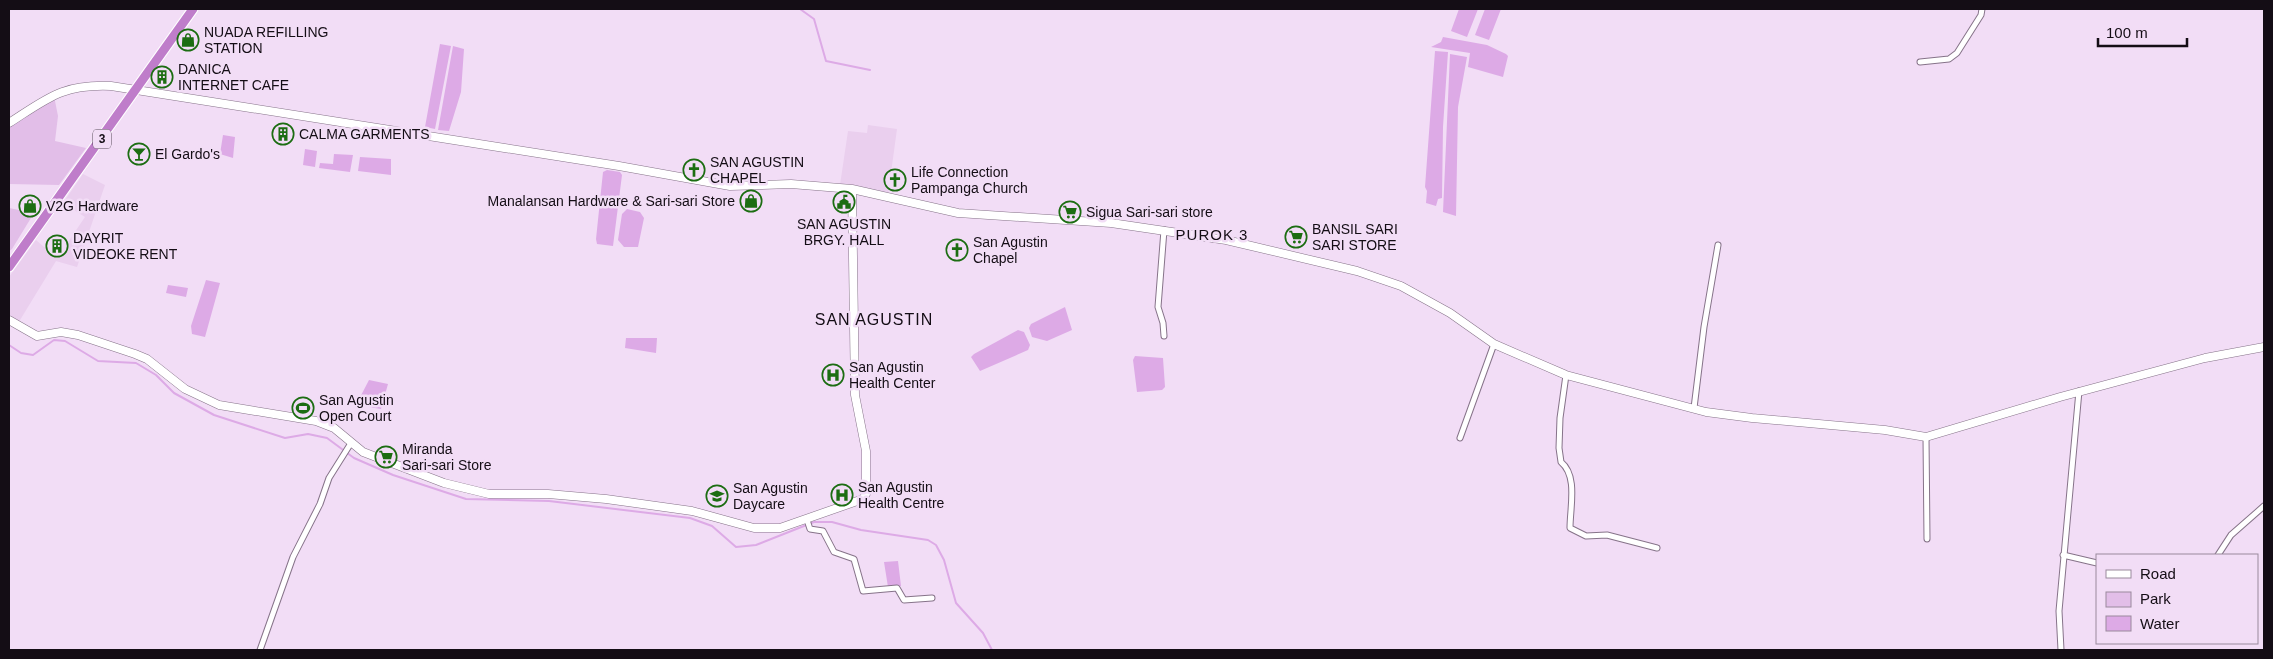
<svg xmlns="http://www.w3.org/2000/svg" width="2273" height="659" font-family="Arial,sans-serif">
<style>
.built{fill:#eacfee}
.green{fill:#e2bee8}
.water{fill:#ddaae6}
.lines{fill:none;stroke-linecap:round;stroke-linejoin:round}
.stream{stroke:#ddaae6;stroke-width:2}
.street-casing{stroke:#867389;stroke-width:7}
.secondary-casing{stroke:#867389;stroke-width:9}
.highway-casing{stroke:#fff;stroke-width:11}
.street{stroke:#fff;stroke-width:5}
.secondary{stroke:#fff;stroke-width:8}
.highway{stroke:#bf7dca;stroke-width:9}
.labels{text-anchor:middle;stroke-width:5;stroke-linejoin:round;paint-order:stroke}
.shield{fill:#f2ddf6;stroke:#574b58;stroke-width:1}
.shield-label{font-size:12px;font-weight:bold;fill:#140d15}
.poi-label{font-size:14px;fill:#140d15;stroke:#f2ddf6;text-anchor:start}
.neighbourhood-label{font-size:15px;letter-spacing:1px;fill:#140d15;stroke:#f2ddf6}
.quarter-label{font-size:16px;letter-spacing:1px;fill:#140d15;stroke:#f2ddf6}
</style>
<rect width="100%" height="100%" fill="#f2ddf6"/>
<path class="built" d="M 868,125 L 897,129 L 888,195 L 840,185 L 848,131 L 867,133 Z
M 83,174 L 105,185 L 77,267 L 56,261 L 17,325 L 9,318 L 9,277 L 36,240 L 44,247 L 60,254 L 85,217 L 63,203 Z"/>
<path class="green" d="M 54,96 L 58,116 L 55,141 L 86,148 L 59,185 L 9,184 L 9,126 Z
M 9,208 L 34,213 L 12,249 L 9,251 Z"/>
<path class="water" d="M 1459,9 L 1478,9 L 1467,37 L 1451,31 Z
M 1485,9 L 1501,9 L 1489,40 L 1475,35 Z
M 1443,37 L 1487,45 L 1506,54 L 1508,56 L 1503,77 L 1468,67 L 1470,53 L 1431,47 L 1441,42 Z
M 440,44 L 451,46 L 435,129 L 425,127 Z
M 453,46 L 464,49 L 461,92 L 449,131 L 438,130 Z
M 1435,51 L 1448,52 L 1443,127 L 1442,198 L 1438,199 L 1436,206 L 1426,203 L 1427,191 L 1425,187 Z
M 1450,54 L 1467,57 L 1458,107 L 1456,216 L 1443,212 Z
M 223,135 L 235,137 L 233,158 L 220,154 Z
M 305,149 L 317,151 L 315,167 L 303,165 Z
M 334,154 L 353,155 L 350,172 L 319,168 L 320,163 L 333,164 Z
M 360,157 L 391,159 L 391,175 L 358,171 Z
M 607,170 L 620,172 L 622,175 L 613,246 L 597,244 L 596,239 L 603,172 Z
M 627,209 L 640,212 L 644,218 L 638,247 L 624,247 L 618,240 L 622,214 Z
M 206,280 L 220,283 L 205,337 L 192,334 L 191,326 Z
M 168,285 L 188,288 L 186,297 L 166,293 Z
M 1065,307 L 1072,330 L 1047,341 L 1032,337 L 1029,328 L 1031,324 Z
M 1018,330 L 1024,332 L 1030,345 L 1028,350 L 980,371 L 971,357 L 974,354 Z
M 626,338 L 657,338 L 656,353 L 625,348 Z
M 1135,356 L 1163,358 L 1165,387 L 1162,390 L 1137,392 L 1133,360 Z
M 369,380 L 388,384 L 381,409 L 356,405 Z
M 898,561 L 901,586 L 888,587 L 884,562 Z"/>
<g class="lines">
<path class="stream" d="M 800,9 L 814,19 L 826,61 L 870,70
M 9,345 L 21,353 L 33,355 L 54,340 L 65,341 L 98,361 L 136,363 L 156,375 L 174,393 L 214,415 L 285,438 L 308,434 L 327,438 L 354,458 L 393,475 L 466,499 L 549,501 L 690,518 L 712,526 L 736,547 L 756,545 L 814,522 L 832,522 L 861,530 L 928,540 L 936,545 L 944,560 L 956,603 L 983,633 L 992,650"/>
<g class="street-casing">
<path id="street" d="M 1920,62 L 1949,59 L 1957,53 L 1981,15 L 1982,9
M 1164,336 L 1163,323 L 1158,307 L 1164,230
M 1566,375 L 1560,418 L 1559,448 L 1561,462 C 1578,476 1570,507 1570,528 L 1586,536 L 1607,535 L 1657,548
M 1694,408 L 1704,327 L 1718,245
M 1926,437 L 1927,539
M 1460,438 L 1494,344
M 807,520 L 810,529 L 823,531 L 834,552 L 854,559 L 863,591 L 897,588 L 904,600 L 932,598
M 2063,555 L 2097,563
M 2218,555 L 2231,535 L 2264,506
M 260,650 L 293,557 L 320,504 L 329,478 L 351,443
M 2061,650 L 2059,611 L 2079,391"/>
</g>
<g class="secondary-casing">
<path id="secondary" d="M 9,123 C 48,98 62,84 111,86 L 619,166 L 730,186 L 791,184 L 852,189 L 958,213 L 1111,223 L 1226,240 L 1357,271 L 1401,286 L 1450,313 L 1494,344 L 1566,375 L 1706,412 L 1752,418 L 1885,430 L 1926,437 L 2060,397 L 2205,358 L 2264,347
M 9,320 L 37,336 L 61,332 L 78,335 L 135,354 L 147,359 L 185,389 L 219,405 L 316,421 L 334,428 L 363,452 L 444,483 L 489,494 L 548,494 L 606,499 L 692,511 L 754,528 L 780,528 L 863,499 L 866,494 L 866,451 L 855,395 L 852,189"/>
</g>
<g class="highway-casing">
<path id="highway" d="M 9,267 L 193,9"/>
</g>
<use href="#street" class="street"/>
<use href="#secondary" class="secondary"/>
<use href="#highway" class="highway"/>
</g>
<defs>
<g id="shop-ring" transform="scale(1.125)"><circle r="9.5" fill="#f2ddf6" stroke="#1c6d12" stroke-width="1.5"/><path d="M-5-2.5h2.3a2.7 3.5 0 0 1 5.4 0H5L5.5 6h-11ZM-1.5-2.5h3a1.5 2.3 0 0 0-3 0Z" fill="#1c6d12"/></g>
<g id="building-ring" transform="scale(1.125)"><circle r="9.5" fill="#f2ddf6" stroke="#1c6d12" stroke-width="1.5"/><path d="M-4-6H4V6H1V3H-1V6H-4ZM-2.5-4.3h1.7v1.8h-1.7ZM.8-4.3h1.7v1.8H.8ZM-2.5-1h1.7V.8h-1.7ZM.8-1h1.7V.8H.8Z" fill="#1c6d12"/></g>
<g id="bar-ring" transform="scale(1.125)"><circle r="9.5" fill="#f2ddf6" stroke="#1c6d12" stroke-width="1.5"/><path d="M-6-5H6L.8 .8V4.5H3.5V6h-7V4.5H-.8V.8Z" fill="#1c6d12"/></g>
<g id="church-ring" transform="scale(1.125)"><circle r="9.5" fill="#f2ddf6" stroke="#1c6d12" stroke-width="1.5"/><path d="M-1.2-6h2.4v3.5h3.3v2.4h-3.3V6h-2.4V-.1h-3.3v-2.4h3.3Z" fill="#1c6d12"/></g>
<g id="civic-ring" transform="scale(1.125)"><circle r="9.5" fill="#f2ddf6" stroke="#1c6d12" stroke-width="1.5"/><path d="M-.6-6.5H3V-4.5H.6V-3L4-1V1h2V6H-6V1h2V-1L-.6-3ZM-1.2 2.5V6h2.4V2.5Z" fill="#1c6d12"/></g>
<g id="supermarket-ring" transform="scale(1.125)"><circle r="9.5" fill="#f2ddf6" stroke="#1c6d12" stroke-width="1.5"/><path d="M-6-5.5h2.5l.6 2H6L4.5 2H-2.5L-4.4-4H-6ZM-1.5 3.2a1.3 1.3 0 1 0 .1 0ZM3 3.2a1.3 1.3 0 1 0 .1 0Z" fill="#1c6d12"/></g>
<g id="hospital-ring" transform="scale(1.125)"><circle r="9.5" fill="#f2ddf6" stroke="#1c6d12" stroke-width="1.5"/><path d="M-5-5h3v3.5h4V-5h3V5h-3V1.5h-4V5h-3Z" fill="#1c6d12"/></g>
<g id="stadium-ring" transform="scale(1.125)"><circle r="9.5" fill="#f2ddf6" stroke="#1c6d12" stroke-width="1.5"/><path d="M0-5a6.5 5 0 1 0 0 10a6.5 5 0 1 0 0-10ZM-3.5-1.8h7v3.6h-7Z" fill="#1c6d12"/></g>
<g id="school-ring" transform="scale(1.125)"><circle r="9.5" fill="#f2ddf6" stroke="#1c6d12" stroke-width="1.5"/><path d="M0-5L7-2L0 1L-7-2ZM-4 1L0 2.5L4 1V4Q0 6-4 4Z" fill="#1c6d12"/></g>
</defs>
<g fill-rule="evenodd">
<use href="#shop-ring" x="188" y="40"/>
<use href="#building-ring" x="162" y="77"/>
<use href="#building-ring" x="283" y="134"/>
<use href="#bar-ring" x="139" y="154"/>
<use href="#church-ring" x="694" y="170"/>
<use href="#church-ring" x="895" y="180"/>
<use href="#shop-ring" x="751" y="201"/>
<use href="#civic-ring" x="844" y="202"/>
<use href="#shop-ring" x="30" y="206"/>
<use href="#supermarket-ring" x="1070" y="212"/>
<use href="#supermarket-ring" x="1296" y="237"/>
<use href="#building-ring" x="57" y="246"/>
<use href="#church-ring" x="957" y="250"/>
<use href="#hospital-ring" x="833" y="375"/>
<use href="#stadium-ring" x="303" y="408"/>
<use href="#supermarket-ring" x="386" y="457"/>
<use href="#hospital-ring" x="842" y="495"/>
<use href="#school-ring" x="717" y="496"/>
</g>
<g class="labels">
<rect class="shield" x="93" y="129.5" width="18" height="19" rx="4"/>
<g class="shield-label">
<text x="102" y="143">3</text>
</g>
<g class="poi-label">
<text x="204" y="37">NUADA REFILLING<tspan x="204" dy="16">STATION</tspan></text>
<text x="178" y="74">DANICA<tspan x="178" dy="16">INTERNET CAFE</tspan></text>
<text x="299" y="139">CALMA GARMENTS</text>
<text x="155" y="159">El Gardo's</text>
<text x="710" y="167">SAN AGUSTIN<tspan x="710" dy="16">CHAPEL</tspan></text>
<text x="911" y="177">Life Connection<tspan x="911" dy="16">Pampanga Church</tspan></text>
<text x="735" y="206" text-anchor="end">Manalansan Hardware &amp; Sari-sari Store</text>
<text x="46" y="211">V2G Hardware</text>
<text x="1086" y="217">Sigua Sari-sari store</text>
<text x="844" y="229" text-anchor="middle">SAN AGUSTIN<tspan x="844" dy="16">BRGY. HALL</tspan></text>
<text x="1312" y="234">BANSIL SARI<tspan x="1312" dy="16">SARI STORE</tspan></text>
<text x="73" y="243">DAYRIT<tspan x="73" dy="16">VIDEOKE RENT</tspan></text>
<text x="973" y="247">San Agustin<tspan x="973" dy="16">Chapel</tspan></text>
<text x="849" y="372">San Agustin<tspan x="849" dy="16">Health Center</tspan></text>
<text x="319" y="405">San Agustin<tspan x="319" dy="16">Open Court</tspan></text>
<text x="402" y="454">Miranda<tspan x="402" dy="16">Sari-sari Store</tspan></text>
<text x="858" y="492">San Agustin<tspan x="858" dy="16">Health Centre</tspan></text>
<text x="733" y="493">San Agustin<tspan x="733" dy="16">Daycare</tspan></text>
</g>
<g class="neighbourhood-label">
<text x="1212" y="240">PUROK 3</text>
</g>
<g class="quarter-label">
<text x="874" y="325">SAN AGUSTIN</text>
</g>
</g>
<rect width="2273" height="659" fill="none" stroke="#140d15" stroke-width="20"/>
<rect x="2096" y="554" width="162" height="90" fill="#f2ddf6" stroke="#998a9c"/>
<rect x="2106" y="570" width="25" height="8" fill="#ffffff" stroke="#998a9c"/>
<text x="2140" y="579" font-size="15" fill="#140d15">Road</text>
<rect x="2106" y="592" width="25" height="15" fill="#e2bee8" stroke="#998a9c"/>
<text x="2140" y="604" font-size="15" fill="#140d15">Park</text>
<rect x="2106" y="616" width="25" height="15" fill="#ddaae6" stroke="#998a9c"/>
<text x="2140" y="629" font-size="15" fill="#140d15">Water</text>
<path d="M2098 38v8h89v-8" fill="none" stroke="#140d15" stroke-width="2.5"/>
<text x="2106" y="38" font-size="15" fill="#140d15" stroke="#f2ddf6" stroke-width="4" paint-order="stroke">100 m</text>
</svg>
